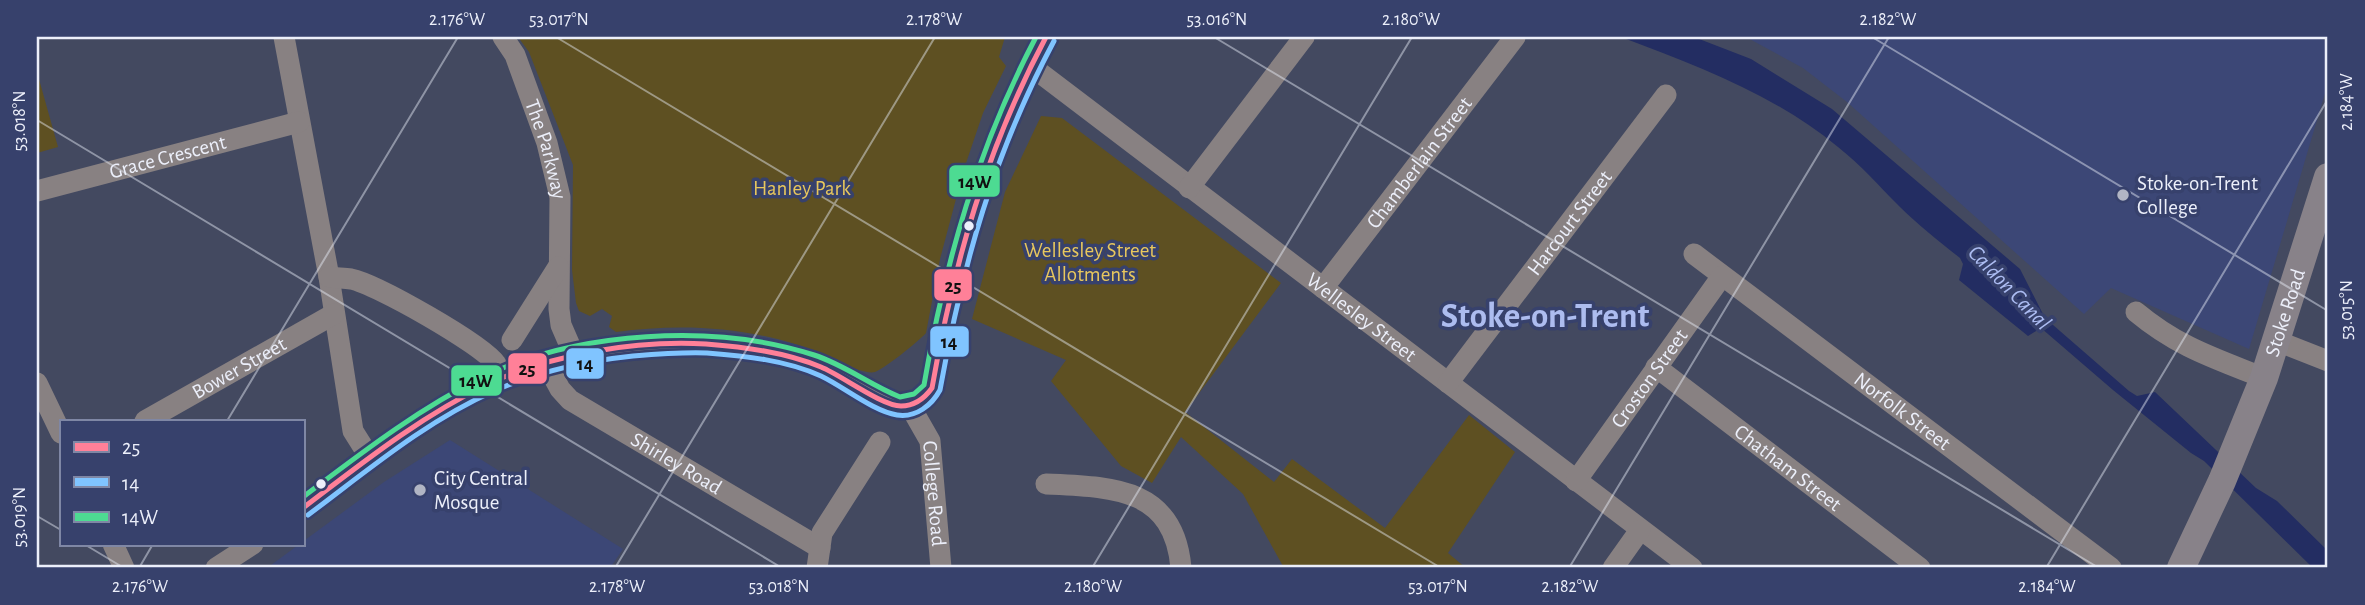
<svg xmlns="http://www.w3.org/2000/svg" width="2365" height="605" font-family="'Alegreya Sans',sans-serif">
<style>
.built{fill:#3c4776}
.green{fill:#5e5022}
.water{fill:#232d62}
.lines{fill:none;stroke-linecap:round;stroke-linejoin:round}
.minor{stroke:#888182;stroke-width:21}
.major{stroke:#888289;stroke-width:28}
.bus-1-casing{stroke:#37416c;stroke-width:10}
.bus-2-casing{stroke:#37416c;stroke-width:10}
.bus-3-casing{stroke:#37416c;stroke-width:10}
.bus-1{stroke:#ff8098;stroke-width:5}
.bus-2{stroke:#80c4ff;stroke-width:5}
.bus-3{stroke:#4ddb92;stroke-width:5}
.ticks{fill:none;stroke:#eceffa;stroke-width:2;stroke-opacity:0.45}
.poi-dot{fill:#b1b5c4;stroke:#37416c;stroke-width:2.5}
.bus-dot{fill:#eceffa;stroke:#37416c;stroke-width:2.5}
.labels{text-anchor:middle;stroke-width:7;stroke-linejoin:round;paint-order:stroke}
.street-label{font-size:21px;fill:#eceffa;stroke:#37416c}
.poi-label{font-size:21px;fill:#eceffa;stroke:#37416c;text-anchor:start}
.park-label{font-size:21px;fill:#e8c75d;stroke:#37416c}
.water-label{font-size:23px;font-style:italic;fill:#acbcf2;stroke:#37416c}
.town-label{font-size:35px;font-weight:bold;fill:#adbcef;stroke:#37416c}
.line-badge{stroke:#37416c;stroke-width:2.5}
.pale-badge-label{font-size:19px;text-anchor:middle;font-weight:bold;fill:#111}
.neatline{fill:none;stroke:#eceffa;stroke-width:2.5}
.ticks-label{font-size:18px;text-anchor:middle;fill:#eceffa}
</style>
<rect width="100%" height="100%" fill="#434960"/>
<path class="built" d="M 1746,37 L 2318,37 L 2328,42 L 2328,83 L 2249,349 L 2111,288 L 2084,314 L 1847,102 L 1803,68 Z
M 450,440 L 623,549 L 610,568 L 267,568 L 384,482 Z"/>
<path class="green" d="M 518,37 L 1005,37 L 999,57 L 1006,66 L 983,113 L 964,169 L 940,259 L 926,333 C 918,342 885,368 875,372 C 861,376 812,349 795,344 C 736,326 676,324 616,332 L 609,327 L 612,316 L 602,309 L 590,316 L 579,311 L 576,303 L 572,270 L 573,165 L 529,52 Z
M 37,72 L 58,147 L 37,153 Z
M 1041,116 L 1062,118 L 1281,283 L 1185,412 L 1274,482 L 1292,459 L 1385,528 L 1469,415 L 1515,452 L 1448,553 L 1466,568 L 1284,568 L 1243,494 L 1181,437 L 1152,483 L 1121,466 L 1051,381 L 1066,360 L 972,319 L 1005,192 Z"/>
<path class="water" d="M 1621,37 L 1694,37 L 1751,59 L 1832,109 L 2020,269 L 2045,318 L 2129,391 L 2137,396 L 2155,392 L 2256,488 L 2277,501 L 2328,551 L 2328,568 L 2313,568 L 2204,461 L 2191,453 L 2113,390 L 2041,328 L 2028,336 L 1959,280 L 1963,264 L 1960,258 C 1940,242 1918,225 1899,206 C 1879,186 1861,165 1838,147 C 1774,94 1697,66 1621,37 Z"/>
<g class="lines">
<g class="minor">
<path d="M 284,37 L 329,277 L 353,431 L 370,458"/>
<path id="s1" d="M 503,37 L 515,55 L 547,143 L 560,197 L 559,309 L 561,325 L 574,355"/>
<path id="s2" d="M 1031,66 L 1692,568"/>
<path d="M 1189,188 L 1304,37"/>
<path id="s3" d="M 37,191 L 299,122"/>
<path id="s4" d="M 1694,254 L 2111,568"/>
<path d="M 329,277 C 336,278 344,278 351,279 C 376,284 482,344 496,364 C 499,368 501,374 503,379"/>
<path id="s5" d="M 1323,288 L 1515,37"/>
<path d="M 2136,312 C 2178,347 2214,358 2264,378"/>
<path d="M 512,340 L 558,267"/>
<path d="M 2277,341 L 2328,361"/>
<path id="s6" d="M 547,365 L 560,389 L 570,400 L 820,548"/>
<path id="s7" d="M 1656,367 L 1920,568"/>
<path d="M 37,383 L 61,433"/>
<path id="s8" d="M 1448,383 L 1666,95"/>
<path id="s9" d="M 910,406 L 930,441 L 941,568"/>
<path id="s10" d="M 145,421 L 334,314"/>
<path id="s11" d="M 1576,481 L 1722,276"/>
<path d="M 1046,484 C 1112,487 1174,487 1181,568"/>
<path d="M 303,508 C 352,471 402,432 456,401 C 539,351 687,329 782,355 C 793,358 806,361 817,365 C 845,376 870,396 898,406 C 914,406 923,402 932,388 C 951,266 985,145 1046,37"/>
<path d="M 113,544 L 124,568"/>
<path d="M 216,568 L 253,544"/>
<path d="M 817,568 L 822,533 L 880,442"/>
<path d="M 1613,568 L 1640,530"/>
</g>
<path class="major" id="s12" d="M 2181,568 L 2222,481 L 2264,378 L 2328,177"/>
<g class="bus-1-casing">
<path id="bus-1" d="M 303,508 C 362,463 421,416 488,384 C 553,354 635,340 706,344 C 744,347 785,352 821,367 C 841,375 882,406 901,406 C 915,406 924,399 932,388 C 954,262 986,150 1046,37"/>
</g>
<g class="bus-2-casing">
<path id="bus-2" d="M 308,515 C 367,471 426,421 494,391 C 537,372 586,361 633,356 C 657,354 682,352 707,353 C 745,356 786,360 821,376 C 844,387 873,411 897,415 C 916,418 932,405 940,390 C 963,263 993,156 1054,41"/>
</g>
<g class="bus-3-casing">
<path id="bus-3" d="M 303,497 C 360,454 418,409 483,377 C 577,331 715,323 814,355 C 845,365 870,385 900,397 L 914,394 L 924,385 C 945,262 978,147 1036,37"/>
</g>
<use href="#bus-1" class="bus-1"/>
<use href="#bus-2" class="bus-2"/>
<use href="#bus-3" class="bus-3"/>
</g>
<path class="ticks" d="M 556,37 L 1441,568M 1214,37 L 2099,568M 1872,37 L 2328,311M 37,120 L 782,568M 227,421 L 458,37M 37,516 L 61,530M 84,544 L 124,568M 139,568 L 153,544M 615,568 L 935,37M 1092,568 L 1412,37M 1569,568 L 1889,37M 2046,568 L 2328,99"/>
<g class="poi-dot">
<circle cx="2123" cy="195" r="7"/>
<circle cx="420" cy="490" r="7"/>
</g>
<g class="bus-dot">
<circle cx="969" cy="226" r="6"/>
<circle cx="321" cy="484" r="6"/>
</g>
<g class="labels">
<g class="street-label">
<text dy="7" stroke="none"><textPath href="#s1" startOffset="121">The Parkway</textPath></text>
<text dy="7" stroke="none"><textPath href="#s3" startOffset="135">Grace Crescent</textPath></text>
<text dy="7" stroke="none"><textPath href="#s5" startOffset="158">Chamberlain Street</textPath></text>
<text dy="7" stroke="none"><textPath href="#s8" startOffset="201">Harcourt Street</textPath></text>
<text dy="7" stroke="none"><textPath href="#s12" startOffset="276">Stoke Road</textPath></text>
<text dy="7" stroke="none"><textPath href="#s2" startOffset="415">Wellesley Street</textPath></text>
<text dy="7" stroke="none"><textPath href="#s10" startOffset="108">Bower Street</textPath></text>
<text dy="7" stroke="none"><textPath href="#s11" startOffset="126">Croston Street</textPath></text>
<text dy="7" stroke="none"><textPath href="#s4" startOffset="261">Norfolk Street</textPath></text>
<text dy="7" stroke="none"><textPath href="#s6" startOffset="166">Shirley Road</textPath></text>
<text dy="7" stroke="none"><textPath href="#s7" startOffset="166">Chatham Street</textPath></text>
<text dy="7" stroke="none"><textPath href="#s9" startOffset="93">College Road</textPath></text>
</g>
<g class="poi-label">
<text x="2137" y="190">Stoke-on-Trent<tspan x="2137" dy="24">College</tspan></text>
<text x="434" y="485">City Central<tspan x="434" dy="24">Mosque</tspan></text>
</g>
<g class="park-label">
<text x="802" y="195">Hanley Park</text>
<text x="1090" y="257">Wellesley Street<tspan x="1090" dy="24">Allotments</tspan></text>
</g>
<g class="water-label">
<text transform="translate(2010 287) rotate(46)" y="8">Caldon Canal</text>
</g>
<g class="town-label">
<text x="1545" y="327">Stoke-on-Trent</text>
</g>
</g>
<g class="line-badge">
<rect x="948" y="164" width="53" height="34" rx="7" fill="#4ddb92"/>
<rect x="933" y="268" width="40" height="34" rx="7" fill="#ff8098"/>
<rect x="929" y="325" width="41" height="33" rx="7" fill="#80c4ff"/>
<rect x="565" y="347" width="40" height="33" rx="7" fill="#80c4ff"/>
<rect x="507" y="352" width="41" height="33" rx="7" fill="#ff8098"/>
<rect x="450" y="364" width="53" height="33" rx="7" fill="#4ddb92"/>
</g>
<g class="pale-badge-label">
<text x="975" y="188">14W</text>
<text x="953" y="292">25</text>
<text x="949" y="348">14</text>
<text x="585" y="370">14</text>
<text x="527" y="375">25</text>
<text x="476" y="387">14W</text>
</g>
<rect width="2365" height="605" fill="none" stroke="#37416c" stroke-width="77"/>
<rect x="60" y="420" width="245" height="126" fill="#37416c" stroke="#7f87a5" stroke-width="2"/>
<rect x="74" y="442" width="35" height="10" fill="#ff8098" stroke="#7f87a5" stroke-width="2"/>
<text x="122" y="454" font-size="21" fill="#eceffa">25</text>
<rect x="74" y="477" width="35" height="10" fill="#80c4ff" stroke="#7f87a5" stroke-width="2"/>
<text x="122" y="490" font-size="21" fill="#eceffa">14</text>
<rect x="74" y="512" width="35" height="10" fill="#4ddb92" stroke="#7f87a5" stroke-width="2"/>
<text x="122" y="524" font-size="21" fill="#eceffa">14W</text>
<rect x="38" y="38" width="2288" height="528" class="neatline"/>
<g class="ticks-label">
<text x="457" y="25">2.176°W</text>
<text x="559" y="25">53.017°N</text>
<text x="934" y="25">2.178°W</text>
<text x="1217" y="25">53.016°N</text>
<text x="1411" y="25">2.180°W</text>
<text x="1888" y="25">2.182°W</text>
<text transform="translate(2346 102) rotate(-90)" y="6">2.184°W</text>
<text transform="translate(19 121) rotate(-90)" y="6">53.018°N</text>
<text transform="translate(2346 310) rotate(-90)" y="6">53.015°N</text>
<text transform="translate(19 517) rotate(-90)" y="6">53.019°N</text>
<text x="140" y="592">2.176°W</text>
<text x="617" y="592">2.178°W</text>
<text x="779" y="592">53.018°N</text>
<text x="1093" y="592">2.180°W</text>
<text x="1438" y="592">53.017°N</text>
<text x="1570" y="592">2.182°W</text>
<text x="2047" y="592">2.184°W</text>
</g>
</svg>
